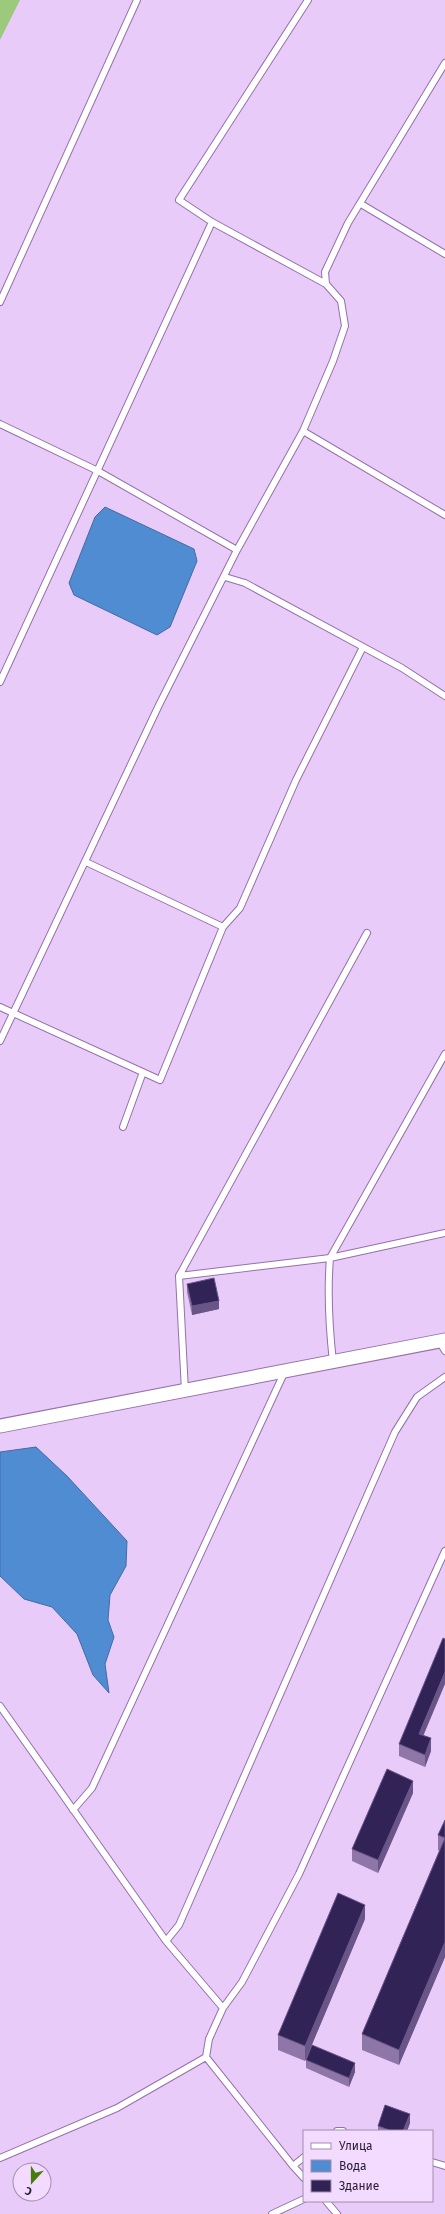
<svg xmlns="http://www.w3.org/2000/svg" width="445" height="2214" font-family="'Fira Sans',sans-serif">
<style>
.green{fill:#9cc97c}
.water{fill:#508cd2;stroke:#446aa2}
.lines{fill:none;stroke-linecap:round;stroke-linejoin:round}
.lane-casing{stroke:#9471a7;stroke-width:8}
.street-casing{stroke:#9471a7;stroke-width:15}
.lane{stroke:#fff;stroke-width:6}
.street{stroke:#fff;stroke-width:13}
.wall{fill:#8e77a8}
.shaded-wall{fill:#695588}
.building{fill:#322357;stroke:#695588}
</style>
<rect width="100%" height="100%" fill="#e9cbfa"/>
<path class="green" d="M 0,0 L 20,0 L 0,40 Z"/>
<path class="water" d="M 105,507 L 194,549 L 197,561 L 170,627 L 157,635 L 74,595 L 69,583 L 95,517 Z
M 36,1447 L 67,1476 L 127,1541 L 126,1566 L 110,1595 L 108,1620 L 114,1637 L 105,1664 L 109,1693 L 93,1675 L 77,1634 L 52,1607 L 24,1599 L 0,1576 L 0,1452 Z"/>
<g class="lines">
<g class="lane-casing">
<path id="lane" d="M 308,0 L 179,200 L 212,222 L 326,284
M 361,204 L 445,254
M 0,302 L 137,0
M 0,424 L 98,471 L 237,550
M 303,431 L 445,515
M 225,577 L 245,583 L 402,668 L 445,696
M 0,682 L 212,222
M 86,862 L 223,927
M 0,1007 L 160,1080 L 223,927 L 240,908 L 296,780 L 363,647
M 0,1041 L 159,705 L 237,550 L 303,431 L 333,361 L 345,326 L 341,301 L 326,284 L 325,272 L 348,223 L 445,63
M 123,1127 L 143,1072
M 179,1276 L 330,1258 L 445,1233
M 439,1341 L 445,1351
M 333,1362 C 329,1326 327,1294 330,1258 L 445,1054
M 185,1391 L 179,1276 L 367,933
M 0,1706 L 166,1941 L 223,2008
M 73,1810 L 92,1788 L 285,1371
M 166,1941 L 179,1925 L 395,1432 L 417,1397 L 445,1377
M 337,2131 L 343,2131
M 0,2158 L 117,2108 L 206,2057
M 432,2162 L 445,2166
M 293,2166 L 304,2157
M 304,2178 L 293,2166 L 206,2057 L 209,2039 L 223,2008 L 242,1982 L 299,1874 L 445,1551
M 326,2201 L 337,2214
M 272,2214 L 304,2199"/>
</g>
<g class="street-casing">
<path id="street" d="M 0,1426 L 445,1340"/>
</g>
<use href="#lane" class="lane"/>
<use href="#street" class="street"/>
</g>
<path class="wall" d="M 187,1284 L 219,1309 L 192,1315 L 187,1292 Z
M 424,1735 L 431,1751 L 425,1767 L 399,1756 L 399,1744 Z
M 413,1793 L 378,1873 L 352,1861 L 352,1849 Z
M 445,1820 L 445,1957 L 399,2065 L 362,2050 L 362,2034 L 439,1851 L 438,1850 L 438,1835 Z
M 365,1919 L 305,2061 L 278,2050 L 278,2035 Z
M 306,2060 L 355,2072 L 349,2087 L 306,2068 Z
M 410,2123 L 407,2131 L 378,2131 L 378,2126 Z"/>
<path class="shaded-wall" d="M 219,1301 L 219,1309 L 192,1315 L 192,1306 Z
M 445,1672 L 445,1684 L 419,1746 L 419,1734 Z
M 431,1738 L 431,1751 L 425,1767 L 425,1755 Z
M 413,1781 L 413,1793 L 378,1873 L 378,1860 Z
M 365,1905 L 365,1919 L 305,2061 L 305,2046 Z
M 445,1942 L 445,1957 L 399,2065 L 399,2050 Z
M 355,2063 L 355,2072 L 349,2087 L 349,2078 Z
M 410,2114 L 410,2123 L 407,2131 L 403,2131 Z"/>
<path class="building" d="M 214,1278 L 219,1301 L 192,1306 L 187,1284 Z
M 443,1638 L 445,1639 L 445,1672 L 419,1734 L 431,1738 L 425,1755 L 399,1744 Z
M 387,1769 L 413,1781 L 378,1860 L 352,1849 Z
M 445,1820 L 445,1942 L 399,2050 L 362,2034 L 445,1838 L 438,1835 Z
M 338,1893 L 365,1905 L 305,2046 L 278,2035 Z
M 312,2045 L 355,2063 L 349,2078 L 306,2060 Z
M 385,2105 L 410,2114 L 403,2131 L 392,2131 L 378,2126 Z"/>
<rect x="303" y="2130" width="130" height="72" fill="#f2dbff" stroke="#a28ead"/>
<rect x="311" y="2143" width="20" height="6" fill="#ffffff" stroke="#a28ead"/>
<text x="339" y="2150" font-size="12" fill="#291b31">Улица</text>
<rect x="311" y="2160" width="20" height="12" fill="#508cd2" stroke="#a28ead"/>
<text x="339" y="2170" font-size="12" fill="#291b31">Вода</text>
<rect x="311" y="2180" width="20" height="12" fill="#322357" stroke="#a28ead"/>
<text x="339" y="2190" font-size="12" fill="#291b31">Здание</text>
<g transform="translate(32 2182) rotate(201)"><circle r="19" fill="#f2dbff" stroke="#a28ead"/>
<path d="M0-3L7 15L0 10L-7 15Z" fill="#477b0c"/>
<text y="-6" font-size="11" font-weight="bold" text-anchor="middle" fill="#291b31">С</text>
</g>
</svg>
